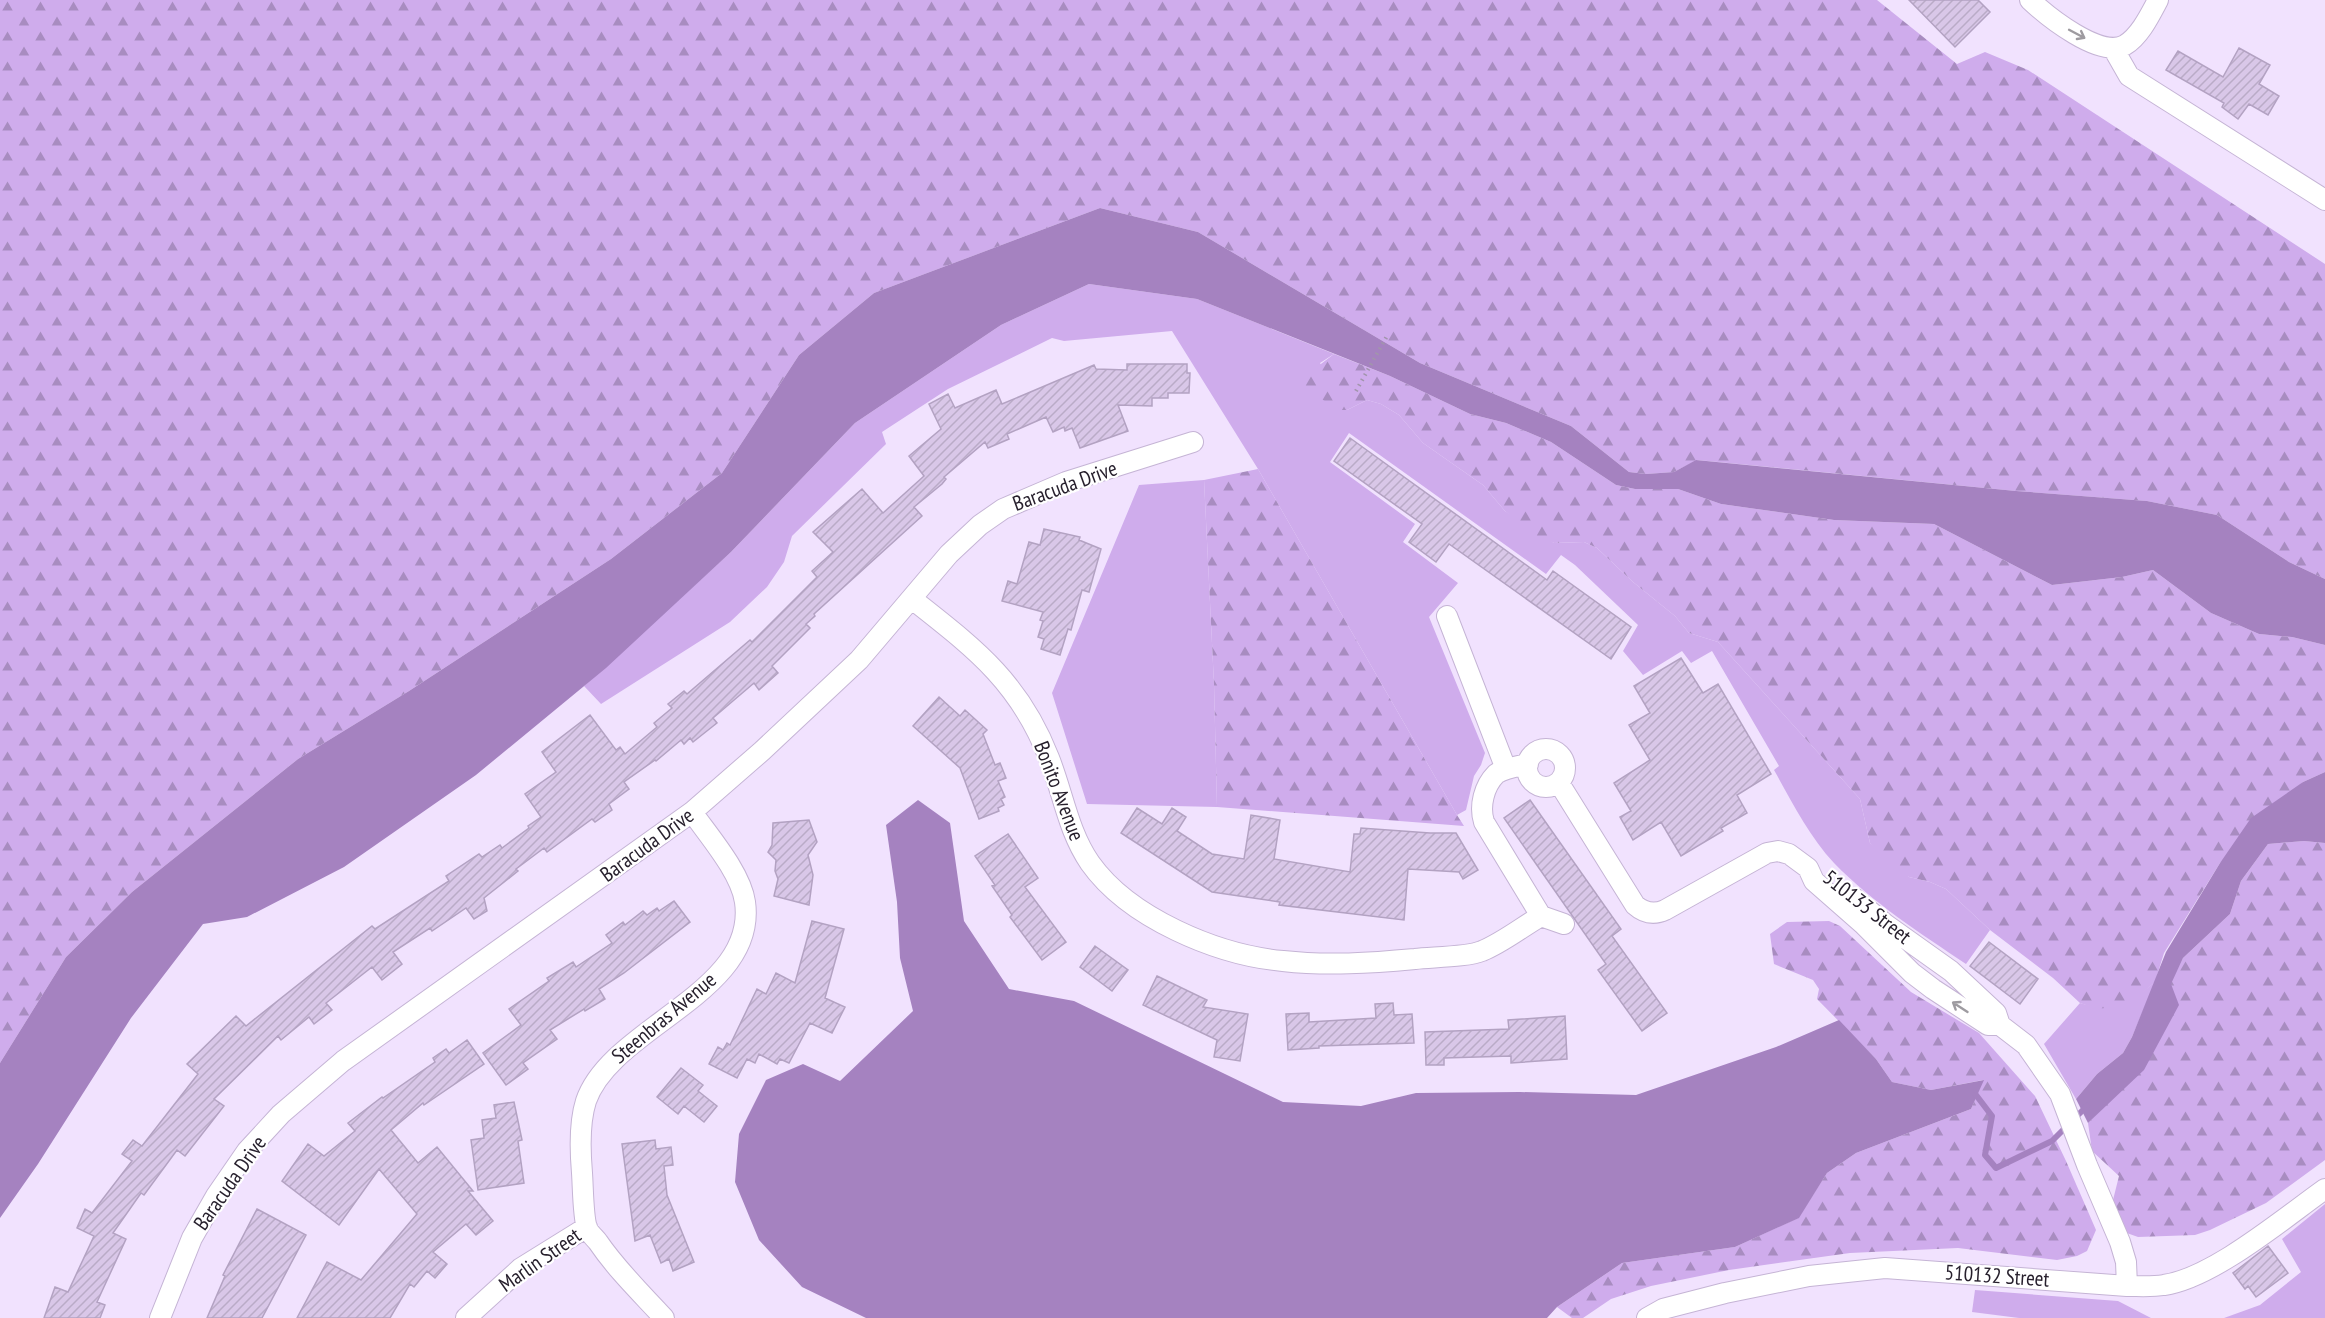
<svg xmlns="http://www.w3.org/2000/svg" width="2325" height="1318" font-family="'PT Sans Narrow',sans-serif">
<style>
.green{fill:#cfacec}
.forest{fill:url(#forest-firs)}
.water{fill:#a582c0}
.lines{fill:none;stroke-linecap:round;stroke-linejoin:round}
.stream{stroke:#a582c0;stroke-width:6}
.building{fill:url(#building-hatch);stroke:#b3a2c2;stroke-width:1.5}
.minor-casing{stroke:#c5b4d5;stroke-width:22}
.path{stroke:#a195ab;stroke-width:4;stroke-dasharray:1.5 4.5;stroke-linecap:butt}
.minor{stroke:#fff;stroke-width:20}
.oneway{stroke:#9e9ba0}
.labels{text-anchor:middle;stroke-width:4.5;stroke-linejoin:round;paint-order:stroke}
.street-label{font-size:21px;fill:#27202d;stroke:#fff}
</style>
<defs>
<pattern id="forest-firs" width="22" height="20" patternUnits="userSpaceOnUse" patternTransform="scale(1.5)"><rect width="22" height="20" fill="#cfacec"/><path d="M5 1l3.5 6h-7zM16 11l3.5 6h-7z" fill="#a88cc0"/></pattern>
<pattern id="building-hatch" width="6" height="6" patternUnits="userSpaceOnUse" patternTransform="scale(1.5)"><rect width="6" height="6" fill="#d9c7e8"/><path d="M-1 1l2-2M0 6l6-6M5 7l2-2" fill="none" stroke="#baabc7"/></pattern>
</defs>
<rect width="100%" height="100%" fill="#f1e2fe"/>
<path class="green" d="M 1089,284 L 1197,299 L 1334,354 L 1320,363 L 1347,410 L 1367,400 L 1381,404 L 1399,415 L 1423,443 L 1483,485 L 1505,511 L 1554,543 L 1584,542 L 1597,548 L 1633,582 L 1675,616 L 1689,633 L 1718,642 L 1860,799 L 1870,843 L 1909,877 L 1930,882 L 1946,889 L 1990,930 L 1966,964 C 1920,933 1873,903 1834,863 C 1809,836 1792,802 1774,770 L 1779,766 L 1712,651 L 1691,663 L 1682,651 L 1643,675 L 1623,651 L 1638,625 L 1575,565 L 1561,555 L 1546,574 L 1349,433 L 1330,462 L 1415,524 L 1403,542 L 1458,583 L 1429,617 L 1485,753 L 1481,765 L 1474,776 L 1466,810 L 1457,815 L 1258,469 L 1172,331 L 1064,341 L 1052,338 L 948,389 L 882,432 L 886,444 L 792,536 L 784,562 L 767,587 L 730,622 L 601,704 L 584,686 L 731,552 L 855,423 L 1001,325 Z
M 1204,480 L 1214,684 L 1217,807 L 1087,804 L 1052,693 L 1139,485 Z
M 2155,982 L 2132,1037 L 2123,1053 L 2097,1074 L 2076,1099 L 2044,1044 L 2080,1003 C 2111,1013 2131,1002 2155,982 Z
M 2325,1204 L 2325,1318 L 2224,1318 L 2260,1305 L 2301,1272 L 2282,1239 Z
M 1975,1290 L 2118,1301 L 2151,1318 L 2019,1318 L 1972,1312 Z"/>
<path class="forest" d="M 0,0 L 1877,0 L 1957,64 L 1985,52 L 2028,70 L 2325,264 L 2325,579 L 2289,562 L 2217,515 L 2147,501 L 2016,491 L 1697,460 L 1674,472 L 1646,474 L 1629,472 L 1571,426 L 1420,363 L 1198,232 L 1100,208 L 874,293 L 799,355 L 722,473 L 611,559 L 409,691 L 298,759 L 132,892 L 66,957 L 0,1063 Z
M 1334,354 L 1390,376 L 1470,414 L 1506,423 L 1551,442 L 1616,485 L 1635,489 L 1678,489 L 1721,504 L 1834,520 L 1934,524 L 2052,585 L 2122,577 L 2153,570 L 2211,613 L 2259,634 L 2292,637 L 2325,645 L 2325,772 L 2303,782 L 2220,863 L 2164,953 L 2155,982 L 2134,1000 L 2120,1006 L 2097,1009 L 2080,1003 L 2053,978 L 1990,930 L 1946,889 L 1930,882 L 1909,877 L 1889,866 L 1870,843 L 1860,799 L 1718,642 L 1689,633 L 1675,616 L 1633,582 L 1597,548 L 1584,542 L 1554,543 L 1534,535 L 1505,511 L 1483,485 L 1423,443 L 1399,415 L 1381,404 L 1367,400 L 1347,410 L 1339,410 L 1304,388 L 1309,373 Z
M 1258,469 L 1457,815 L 1464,826 L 1217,807 L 1214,684 L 1204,480 Z
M 2304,841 L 2325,843 L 2325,1160 L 2266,1203 L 2210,1230 L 2195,1235 L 2138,1237 L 2124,1232 L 2112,1204 L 2119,1176 L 2092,1151 L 2088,1123 L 2111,1099 L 2183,958 L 2230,914 L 2241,881 L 2268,844 Z
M 1829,921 L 1840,926 L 1911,992 L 1979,1033 L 2035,1096 L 2066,1161 L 2096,1230 L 2087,1251 L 2077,1256 L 2057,1260 L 1958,1248 L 1850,1253 L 1729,1270 L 1651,1286 L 1611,1299 L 1583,1318 L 1572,1318 L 1557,1307 L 1622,1263 L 1735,1247 L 1798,1218 L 1827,1173 L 1856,1153 L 1971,1109 L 1983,1080 L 1931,1090 L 1892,1082 L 1876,1059 L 1817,999 L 1819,989 L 1813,980 L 1774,964 L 1770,934 L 1787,922 Z"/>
<path class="water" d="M 1100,208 L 1198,232 L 1420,363 L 1571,426 L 1629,472 L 1646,474 L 1674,472 L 1696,460 L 2016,491 L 2147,501 L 2217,515 L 2289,562 L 2325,579 L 2325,645 L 2292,637 L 2259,634 L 2211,613 L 2153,570 L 2122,577 L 2052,585 L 1934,524 L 1834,520 L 1721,504 L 1678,489 L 1635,489 L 1616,485 L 1551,442 L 1506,423 L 1470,414 L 1390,376 L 1197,299 L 1089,284 L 1001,325 L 855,423 L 731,552 L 606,668 L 476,775 L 344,867 L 247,917 L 203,924 L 131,1018 L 38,1164 L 0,1218 L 0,1063 L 66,957 L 132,892 L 298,759 L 409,691 L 611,559 L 722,473 L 799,355 L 874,293 Z
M 2325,772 L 2325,843 L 2304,841 L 2268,844 L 2241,881 L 2230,914 L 2183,958 L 2171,984 L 2179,1005 L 2144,1070 L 2088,1123 L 2076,1099 L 2097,1074 L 2123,1053 L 2132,1037 L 2166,952 L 2220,863 L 2251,818 L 2303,782 Z
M 918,800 L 950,823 L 964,921 L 1009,989 L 1074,1001 L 1283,1102 L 1361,1106 L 1416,1093 L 1520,1092 L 1636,1095 L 1776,1047 L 1839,1020 L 1876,1059 L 1892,1082 L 1931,1090 L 1984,1080 L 1971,1109 L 1856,1153 L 1827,1173 L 1799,1218 L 1735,1247 L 1622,1263 L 1557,1307 L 1547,1318 L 866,1318 L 802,1287 L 759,1240 L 735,1182 L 739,1134 L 766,1080 L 803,1064 L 840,1081 L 913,1011 L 900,958 L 897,902 L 886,825 Z"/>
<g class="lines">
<path class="stream" d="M 1976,1095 L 1992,1116 L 1985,1155 L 1996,1168 L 2052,1141 L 2087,1106"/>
</g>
<path class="building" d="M 1909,0 L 1978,0 L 1990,12 L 1955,47 Z
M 2239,48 L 2270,65 L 2259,84 L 2279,96 L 2268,115 L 2249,104 L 2238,119 L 2222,107 L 2224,103 L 2166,70 L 2178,51 L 2223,77 Z
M 1127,364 L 1187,364 L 1187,373 L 1190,373 L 1189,393 L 1168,393 L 1168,398 L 1152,398 L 1152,406 L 1118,405 L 1128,431 L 1080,448 L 1072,428 L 1065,431 L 1064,427 L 1053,432 L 1046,417 L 1007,434 L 1009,439 L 988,448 L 985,442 L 944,477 L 946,479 L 942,484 L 914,507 L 922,516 L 814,614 L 815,616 L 806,624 L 810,628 L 772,666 L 778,673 L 759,690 L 754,683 L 713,718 L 717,723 L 693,742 L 690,738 L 684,744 L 681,740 L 656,761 L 655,760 L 624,782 L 629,789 L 609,804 L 612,810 L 595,822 L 592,819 L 547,852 L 544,848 L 516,869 L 518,871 L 484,898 L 487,911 L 474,919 L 466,908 L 432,931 L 430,928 L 393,952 L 402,964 L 382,980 L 372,967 L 326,1003 L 332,1010 L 314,1024 L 309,1017 L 281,1040 L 278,1036 L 214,1099 L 224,1106 L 185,1156 L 177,1150 L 144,1195 L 141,1193 L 113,1233 L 126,1239 L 97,1302 L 105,1305 L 100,1318 L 44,1318 L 55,1287 L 68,1292 L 94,1236 L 77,1228 L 85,1209 L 92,1213 L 132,1161 L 122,1154 L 133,1140 L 142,1146 L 198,1074 L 187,1064 L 236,1016 L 246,1026 L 372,926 L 375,929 L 449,881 L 446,876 L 479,854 L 482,857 L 500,845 L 502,848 L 529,828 L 528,826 L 541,817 L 525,794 L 556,772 L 542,752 L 590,715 L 616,750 L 620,747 L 625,754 L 657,727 L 654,723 L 672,708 L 668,704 L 684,691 L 687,694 L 750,640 L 752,642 L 817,577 L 812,571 L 833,552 L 813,532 L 862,489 L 883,513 L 924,476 L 909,456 L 941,429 L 929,404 L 948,394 L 955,408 L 996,390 L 1002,404 L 1094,365 L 1096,369 L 1127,370 Z
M 1350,438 L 1547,580 L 1553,571 L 1631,627 L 1611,659 L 1449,544 L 1436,562 L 1409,542 L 1422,524 L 1334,461 Z
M 1044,529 L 1080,537 L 1079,540 L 1101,549 L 1089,592 L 1082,590 L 1071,630 L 1068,629 L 1060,655 L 1041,649 L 1044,639 L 1038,637 L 1043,621 L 1040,620 L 1043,612 L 1002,601 L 1008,581 L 1017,584 L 1029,542 L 1040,545 Z
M 1681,658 L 1703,693 L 1718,684 L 1771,774 L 1737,795 L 1747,813 L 1721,828 L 1723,831 L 1681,856 L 1661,822 L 1633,840 L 1620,817 L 1631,811 L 1614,783 L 1650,760 L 1629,725 L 1650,713 L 1634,686 Z
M 939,697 L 960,716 L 965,710 L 987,730 L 983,734 L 995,765 L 1000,763 L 1006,778 L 998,781 L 1005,797 L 1001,799 L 1004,805 L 998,808 L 999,811 L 979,819 L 960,768 L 913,726 Z
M 1530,800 L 1621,929 L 1612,936 L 1667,1013 L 1642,1031 L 1598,970 L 1606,964 L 1504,818 Z
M 1137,808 L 1162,824 L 1172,808 L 1186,817 L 1177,831 L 1212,854 L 1244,859 L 1251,815 L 1280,820 L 1274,859 L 1350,872 L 1354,834 L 1360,834 L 1361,828 L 1430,833 L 1456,833 L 1478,870 L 1463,879 L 1459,872 L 1408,869 L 1404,920 L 1279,905 L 1280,902 L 1212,892 L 1121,833 Z
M 809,820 L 817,842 L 808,855 L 813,875 L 809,905 L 774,896 L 778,879 L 775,871 L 776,860 L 768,852 L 772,845 L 773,823 Z
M 1008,834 L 1038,878 L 1025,887 L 1066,942 L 1042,960 L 1010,917 L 1012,915 L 992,886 L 995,885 L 975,856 Z
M 674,901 L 690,922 L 624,973 L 599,989 L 605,999 L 585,1011 L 584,1009 L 550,1030 L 557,1039 L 523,1063 L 528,1069 L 506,1085 L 483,1053 L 521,1025 L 509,1009 L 549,981 L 547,978 L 573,962 L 576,967 L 612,943 L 606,935 L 623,922 L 625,925 L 643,911 L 647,915 L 657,908 L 659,911 Z
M 812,921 L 844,929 L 825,998 L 845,1007 L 832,1033 L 810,1023 L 789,1063 L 780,1059 L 777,1064 L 759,1054 L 755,1063 L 747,1059 L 737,1078 L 709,1064 L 718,1047 L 723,1050 L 727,1043 L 730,1045 L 757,989 L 766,994 L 776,973 L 795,983 Z
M 1989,942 L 2038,979 L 2020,1004 L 1970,966 Z
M 1095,946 L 1128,970 L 1112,991 L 1080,967 Z
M 1157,976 L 1207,1000 L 1203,1007 L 1248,1014 L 1240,1061 L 1214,1057 L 1217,1040 L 1143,1005 Z
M 1393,1003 L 1394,1015 L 1412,1014 L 1414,1043 L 1319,1046 L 1319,1048 L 1288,1050 L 1286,1014 L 1309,1013 L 1309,1022 L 1376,1018 L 1375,1004 Z
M 1565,1016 L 1567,1059 L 1511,1063 L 1511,1056 L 1444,1058 L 1444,1065 L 1426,1065 L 1425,1032 L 1509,1029 L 1508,1020 Z
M 467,1040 L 484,1064 L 424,1105 L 423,1103 L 391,1130 L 418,1163 L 437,1147 L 473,1191 L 468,1191 L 493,1221 L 476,1235 L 466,1224 L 433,1252 L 447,1264 L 435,1278 L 427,1271 L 414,1287 L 410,1284 L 390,1318 L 297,1318 L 327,1262 L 361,1280 L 417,1214 L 379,1169 L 339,1225 L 282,1181 L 308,1144 L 324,1156 L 355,1131 L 348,1123 L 382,1097 L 383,1098 L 435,1062 L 433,1058 L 446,1049 L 449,1053 Z
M 681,1068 L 703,1085 L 698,1091 L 717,1106 L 704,1122 L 684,1106 L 678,1114 L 657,1097 Z
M 514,1102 L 522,1140 L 518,1141 L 524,1183 L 478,1190 L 471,1140 L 484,1138 L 482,1120 L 496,1118 L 494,1105 Z
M 655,1140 L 656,1149 L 671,1147 L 673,1165 L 664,1166 L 667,1195 L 694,1262 L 673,1271 L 669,1259 L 661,1263 L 650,1235 L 635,1241 L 622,1144 Z
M 257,1209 L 306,1235 L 262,1318 L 207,1318 L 225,1276 L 223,1275 Z
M 2268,1246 L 2288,1273 L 2256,1297 L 2248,1286 L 2245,1289 L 2233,1273 Z"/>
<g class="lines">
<g class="minor-casing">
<path id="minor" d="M 2030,0 C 2047,16 2100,59 2125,45 C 2140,36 2150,15 2158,0
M 2113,48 L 2129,76 L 2325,200
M 912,599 C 974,648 1019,681 1049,758 C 1063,793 1068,831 1090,863 C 1129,918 1217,955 1283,961 C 1327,966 1371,963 1415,959 C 1432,957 1468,957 1482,951 C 1502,943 1522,927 1541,916 L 1484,822 C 1479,806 1484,786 1496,774 C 1504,768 1519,766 1528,764
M 1447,616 L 1506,769
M1527 768a19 19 0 1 1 38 0a19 19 0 1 1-38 0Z
M 1559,783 L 1635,905 C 1644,913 1654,915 1665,910 L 1767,853 L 1778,851 L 1789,854 L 1808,868 L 1814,881 L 1863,924 L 1912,973 L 1933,989 L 1988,1025 L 2000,1025
M 1854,898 L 1885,924 L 1951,971 L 1996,1013 L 2000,1025 L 2026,1045 L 2060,1094 L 2087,1165 L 2120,1242 L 2126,1262 L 2127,1286
M 1541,916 L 1564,924
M 160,1318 L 192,1238 L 216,1196 L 247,1151 L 281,1114 L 343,1061 L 692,812 L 762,751 L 859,660 L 949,554 L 980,525 L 1003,509 L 1066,482 L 1193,442
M 466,1318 L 521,1268 L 587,1227
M 664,1318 C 641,1293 617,1270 598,1242 C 595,1238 589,1233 587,1228 C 583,1217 583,1186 582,1173 C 580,1150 579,1123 586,1101 C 611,1027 758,993 745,902 C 741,873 709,836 692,812
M 1647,1318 L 1663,1309 L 1725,1293 L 1809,1276 L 1885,1268 L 2127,1286 C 2139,1286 2152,1287 2164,1285 C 2213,1278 2284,1218 2325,1189"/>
</g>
<path class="path" d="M 1356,391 L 1387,336"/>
<use href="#minor" class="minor"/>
</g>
<defs><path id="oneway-shaft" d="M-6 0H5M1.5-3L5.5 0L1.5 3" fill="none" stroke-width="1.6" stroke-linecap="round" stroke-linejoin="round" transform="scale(1.5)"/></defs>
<g class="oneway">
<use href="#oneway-shaft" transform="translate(2077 34) rotate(28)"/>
<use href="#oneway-shaft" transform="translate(1960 1007) rotate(-147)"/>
</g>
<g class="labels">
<g class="street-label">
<text transform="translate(1065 486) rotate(-20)" y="7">Baracuda Drive</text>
<text transform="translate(1059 791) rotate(69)" y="7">Bonito Avenue</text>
<text transform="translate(647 845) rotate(-36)" y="7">Baracuda Drive</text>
<text transform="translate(1867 907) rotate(38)" y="7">510133 Street</text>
<text transform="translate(664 1018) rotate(-40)" y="7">Steenbras Avenue</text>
<text transform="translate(230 1183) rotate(-55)" y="7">Baracuda Drive</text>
<text transform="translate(540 1260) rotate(-35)" y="7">Marlin Street</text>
<text transform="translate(1997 1276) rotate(4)" y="7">510132 Street</text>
</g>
</g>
</svg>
